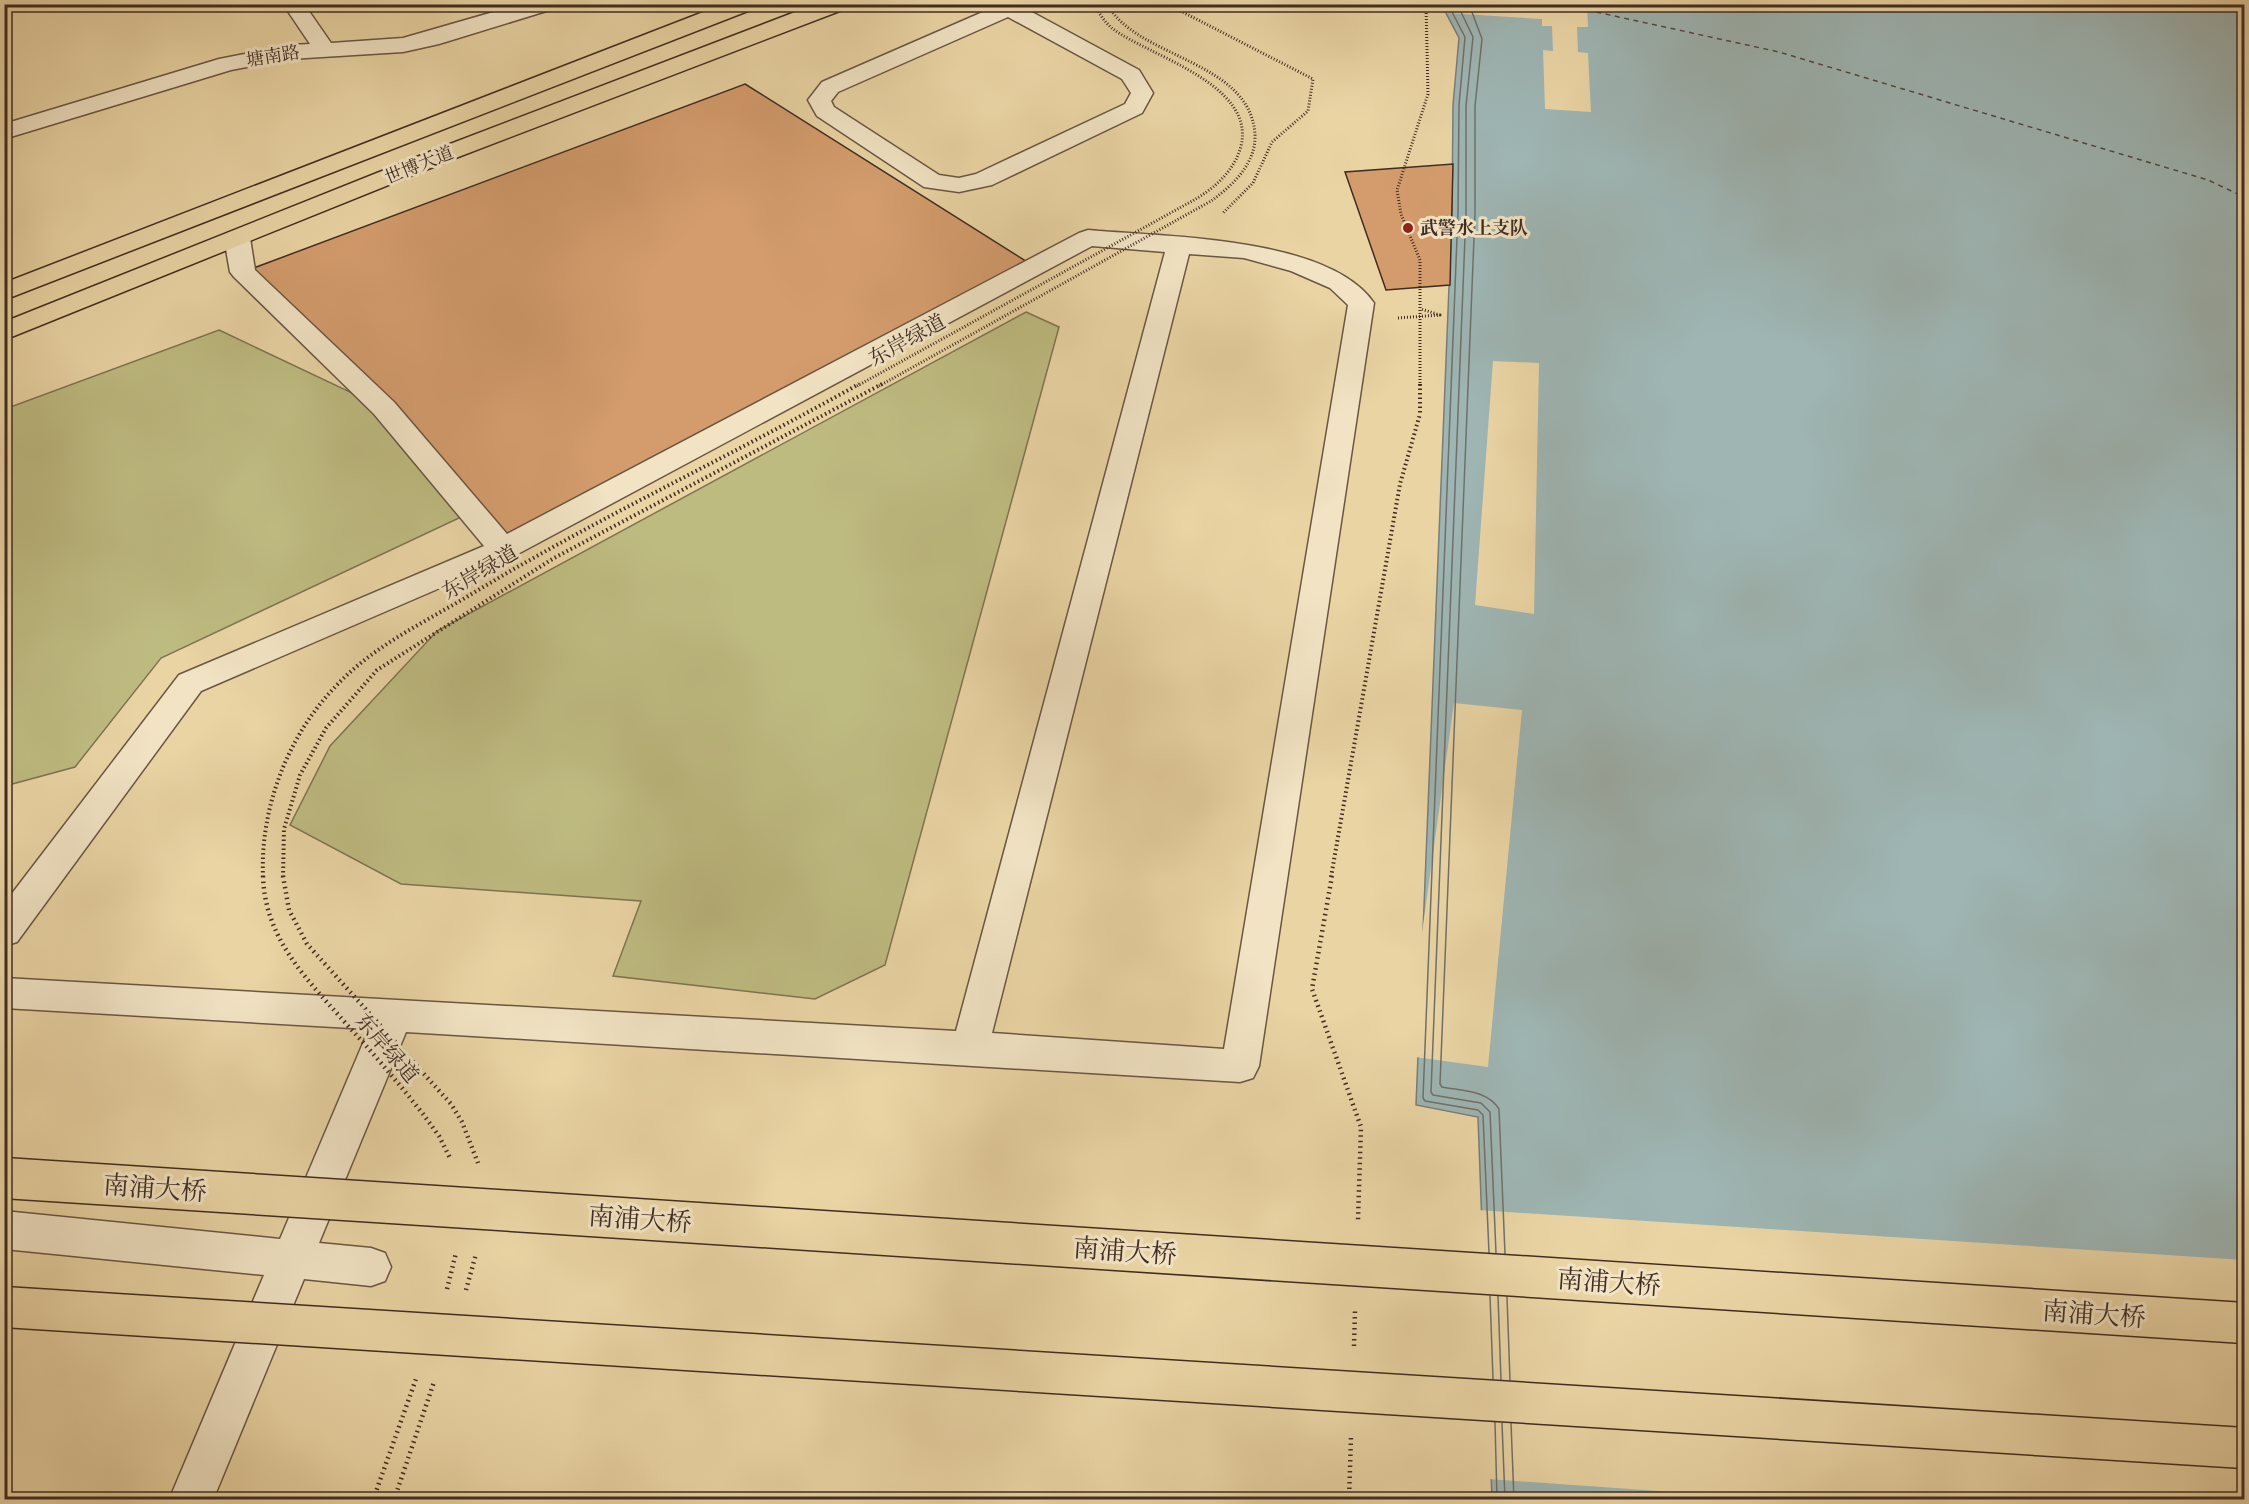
<svg xmlns="http://www.w3.org/2000/svg" width="2249" height="1504" font-family="'Gentium Book Plus','Noto Serif SC',serif">
<style>
.green{fill:#bebb81;stroke:#7f7452;stroke-width:1.5}
.water{fill:#9eb5b3;stroke:#787e79;stroke-width:1.5}
.pier{fill:#ead4a4}
.lines{fill:none;stroke-linecap:round;stroke-linejoin:round}
.shore{stroke:#6f706b;stroke-width:1.5}
.ferry{stroke:#534740;stroke-width:1.5;stroke-dasharray:5 4.5;stroke-linecap:butt}
.building{fill:#d49c6d;stroke:#402c23;stroke-width:1.5}
.minor-casing{stroke:#6a5643;stroke-width:3}
.major-casing{stroke:#402c23;stroke-width:3}
.path-far2{stroke:#402c23;stroke-width:3;stroke-dasharray:1 2;stroke-linecap:butt}
.path-far1{stroke:#402c23;stroke-width:4;stroke-dasharray:1.5 3;stroke-linecap:butt}
.path{stroke:#402c23;stroke-width:4.5;stroke-dasharray:1.5 4;stroke-linecap:butt}
.minor{fill:#f1e3c4;fill-rule:evenodd}
.major{fill:#ead4a4;fill-rule:evenodd}
.highway-bridge-casing{stroke:#402c23;stroke-width:43;stroke-linecap:butt}
.path-bridge-far2{stroke:#402c23;stroke-width:3;stroke-dasharray:1 2;stroke-linecap:butt}
.path-bridge-far1{stroke:#402c23;stroke-width:4;stroke-dasharray:1.5 3;stroke-linecap:butt}
.path-bridge{stroke:#402c23;stroke-width:4.5;stroke-dasharray:1.5 4;stroke-linecap:butt}
.highway-bridge{stroke:#ead4a4;stroke-width:40}
.poi-dot{fill:#8f2418;stroke:#f1e3c4;stroke-width:2}
.labels{text-anchor:middle;stroke-width:6;stroke-linejoin:round;paint-order:stroke}
.far-street-label{font-size:18px;fill:#402c23;stroke:#f1e3c4}
.far-poi-label{font-size:18px;font-weight:bold;fill:#402c23;stroke:#f1e3c4;text-anchor:start}
.street-label{font-size:21px;fill:#402c23;stroke:#f1e3c4}
.near-street-label{font-size:26px;fill:#402c23;stroke:#f1e3c4}
</style>
<rect width="100%" height="100%" fill="#ead4a4"/>
<filter id="stains"><feTurbulence type="fractalNoise" baseFrequency=".00333" numOctaves="4"/><feColorMatrix values="0 0 0 0 .2 0 0 0 0 .09 0 0 0 0 .02 0 0 0 .5 -.17"/></filter>
<radialGradient id="worn" r=".72"><stop offset=".6" stop-color="#630" stop-opacity="0"/><stop offset="1" stop-color="#630" stop-opacity=".3"/></radialGradient>
<path class="green" d="M 1026,312 L 1059,327 L 885,965 L 815,999 L 613,976 L 641,901 L 401,884 L 290,825 L 330,746 L 437,631 Z
M 219,330 L 384,408 L 476,510 L 161,658 L 75,767 L 5,786 L 5,409 Z"/>
<path class="water" d="M 1447,5 L 2244,5 L 2244,1499 L 1492,1499 L 1478,1117 L 1416,1105 L 1452,212 L 1453,105 L 1459,38 L 1446,13 Z"/>
<path class="pier" d="M 1447,5 L 1587,5 L 1588,27 L 1577,27 L 1578,52 L 1588,53 L 1591,112 L 1545,109 L 1543,50 L 1553,51 L 1552,26 L 1542,26 L 1542,19 L 1446,13 Z
M 1493,361 L 1539,363 L 1534,614 L 1475,605 Z
M 1454,703 L 1522,710 L 1488,1067 L 1415,1057 L 1420,947 Z
M 1478,1210 L 2244,1260 L 2244,1499 L 1772,1499 L 1488,1479 Z"/>
<g class="lines">
<path class="shore" d="M 1452,4 L 1452,12 L 1465,37 L 1459,105 L 1458,212 L 1423,1098 L 1425,1101 L 1478,1110 L 1483,1115 L 1489,1253
M 1460,4 L 1460,10 L 1473,37 L 1466,106 L 1466,212 L 1431,1092 L 1433,1095 L 1481,1103 L 1490,1112 L 1496,1253
M 1469,4 L 1482,39 L 1475,106 L 1475,213 L 1440,1084 L 1442,1087 C 1462,1091 1487,1090 1499,1109 L 1505,1254
M 1490,1296 L 1493,1379
M 1498,1296 L 1501,1380
M 1507,1297 L 1510,1380
M 1495,1422 L 1497,1500
M 1502,1423 L 1505,1500
M 1511,1423 L 1514,1500"/>
<path class="ferry" d="M 1587,10 L 1779,52 L 2208,180 L 2244,197"/>
</g>
<path class="building" d="M 745,84 L 1032,265 L 512,538 L 476,510 L 243,272 Z
M 1453,164 L 1450,285 L 1386,290 L 1345,172 Z"/>
<g class="lines">
<g class="minor-casing">
<path id="minor" d="M 283,4 L 304,4 L 331,43 L 403,38 L 521,4 L 555,4 L 553,9 L 439,44 L 403,52 L 290,59 L 231,70 L 4,139 L 4,124 L 219,59 L 290,45 L 310,44 Z
M 990,4 L 1017,4 L 1139,70 L 1153,93 L 1142,113 L 992,185 L 959,192 L 924,187 L 817,116 L 808,100 L 822,82 L 992,8 ZM 1008,17 L 1122,79 L 1131,93 L 1125,104 L 976,174 L 959,178 L 939,175 L 834,107 L 831,101 L 838,92 Z
M 237,230 L 246,233 L 250,238 L 255,270 L 394,402 L 507,534 L 1079,233 L 1088,230 C 1163,237 1328,236 1374,303 L 1259,1066 L 1253,1078 L 1240,1082 L 406,1032 L 319,1243 L 371,1248 L 385,1253 L 391,1267 L 385,1281 L 371,1286 L 304,1279 L 213,1500 L 169,1500 L 264,1275 L 4,1249 L 4,1211 L 280,1239 L 369,1029 L 4,1008 L 4,978 L 956,1031 L 1165,252 L 1092,246 L 514,556 L 201,691 L 17,942 L 4,946 L 4,904 L 179,675 L 484,546 L 374,414 L 234,277 L 230,272 L 224,238 L 228,233 ZM 1189,254 L 1244,258 L 1291,271 L 1330,288 L 1348,305 L 1224,1049 L 992,1033 Z"/>
</g>
<g class="major-casing">
<path id="major" d="M 724,4 L 755,4 L 753,9 L 4,300 L 4,283 Z
M 816,4 L 847,4 L 845,9 L 453,159 L 4,340 L 4,322 L 437,149 Z"/>
</g>
<path class="path-far2" d="M 1167,4 L 1313,79 L 1308,111 L 1272,142 L 1253,183 L 1222,214
M 1397,4 L 1587,10
M 1398,318 L 1440,315 L 1421,309"/>
<path class="path-far1" d="M 1331,877 L 1400,484 L 1420,414"/>
<path class="path" d="M 1332,876 L 1312,989 L 1361,1127 L 1358,1220
M 1354,1346 L 1355,1311
M 1349,1500 L 1351,1437"/>
<use href="#minor" class="minor"/>
<use href="#major" class="major"/>
<g class="highway-bridge-casing">
<path id="highway-bridge" d="M 4,1178 L 2244,1323
M 4,1307 L 2244,1448"/>
</g>
<path class="path-bridge-far2" d="M 857,386 L 1194,200 C 1215,188 1235,170 1241,146 C 1256,84 1149,56 1113,29 C 1105,23 1099,13 1094,4
M 879,386 L 1211,201 C 1232,186 1256,164 1255,135 C 1251,60 1137,59 1107,4
M 1420,386 L 1420,260 L 1401,214 L 1397,190 L 1428,94 L 1426,4"/>
<path class="path-bridge-far1" d="M 1420,384 L 1420,414
M 263,877 C 260,809 287,737 335,687 C 371,648 419,625 465,598 C 593,520 729,457 859,384
M 283,877 L 284,829 L 300,775 L 326,728 L 377,670 L 554,558 L 882,384"/>
<path class="path-bridge" d="M 263,876 C 265,941 309,981 349,1027 C 375,1055 399,1084 423,1114 L 439,1136 L 451,1160
M 283,876 L 289,910 L 307,944 L 451,1104 L 462,1122 L 478,1163
M 447,1289 L 456,1253
M 466,1290 L 476,1254
M 373,1500 L 416,1379
M 394,1500 L 434,1382"/>
<use href="#highway-bridge" class="highway-bridge"/>
</g>
<circle class="poi-dot" cx="1408" cy="228" r="6"/>
<g class="labels">
<g class="far-street-label">
<text transform="translate(273 56) rotate(-9)" y="6">塘南路</text>
<text transform="translate(419 165) rotate(-22)" y="6">世博大道</text>
</g>
<g class="far-poi-label">
<text x="1420" y="234">武警水上支队</text>
</g>
<g class="street-label">
<text transform="translate(907 340) rotate(-29)" y="7">东岸绿道</text>
<text transform="translate(480 572) rotate(-31)" y="7">东岸绿道</text>
<text transform="translate(387 1048) rotate(49)" y="7">东岸绿道</text>
</g>
<g class="near-street-label">
<text transform="translate(155 1188) rotate(4)" y="9">南浦大桥</text>
<text transform="translate(640 1219) rotate(4)" y="9">南浦大桥</text>
<text transform="translate(1125 1251) rotate(4)" y="9">南浦大桥</text>
<text transform="translate(1609 1282) rotate(4)" y="9">南浦大桥</text>
<text transform="translate(2094 1314) rotate(4)" y="9">南浦大桥</text>
</g>
</g>
<rect width="2249" height="1504" fill="none" stroke="#ead4a4" stroke-width="24"/>
<rect x="6" y="6" width="2237" height="1492" fill="none" stroke="#402c23" stroke-width="3"/>
<rect x="12" y="12" width="2225" height="1480" fill="none" stroke="#402c23" stroke-width="1.5"/>
<rect width="100%" height="100%" filter="url(#stains)"/>
<rect width="100%" height="100%" fill="url(#worn)"/>
</svg>
